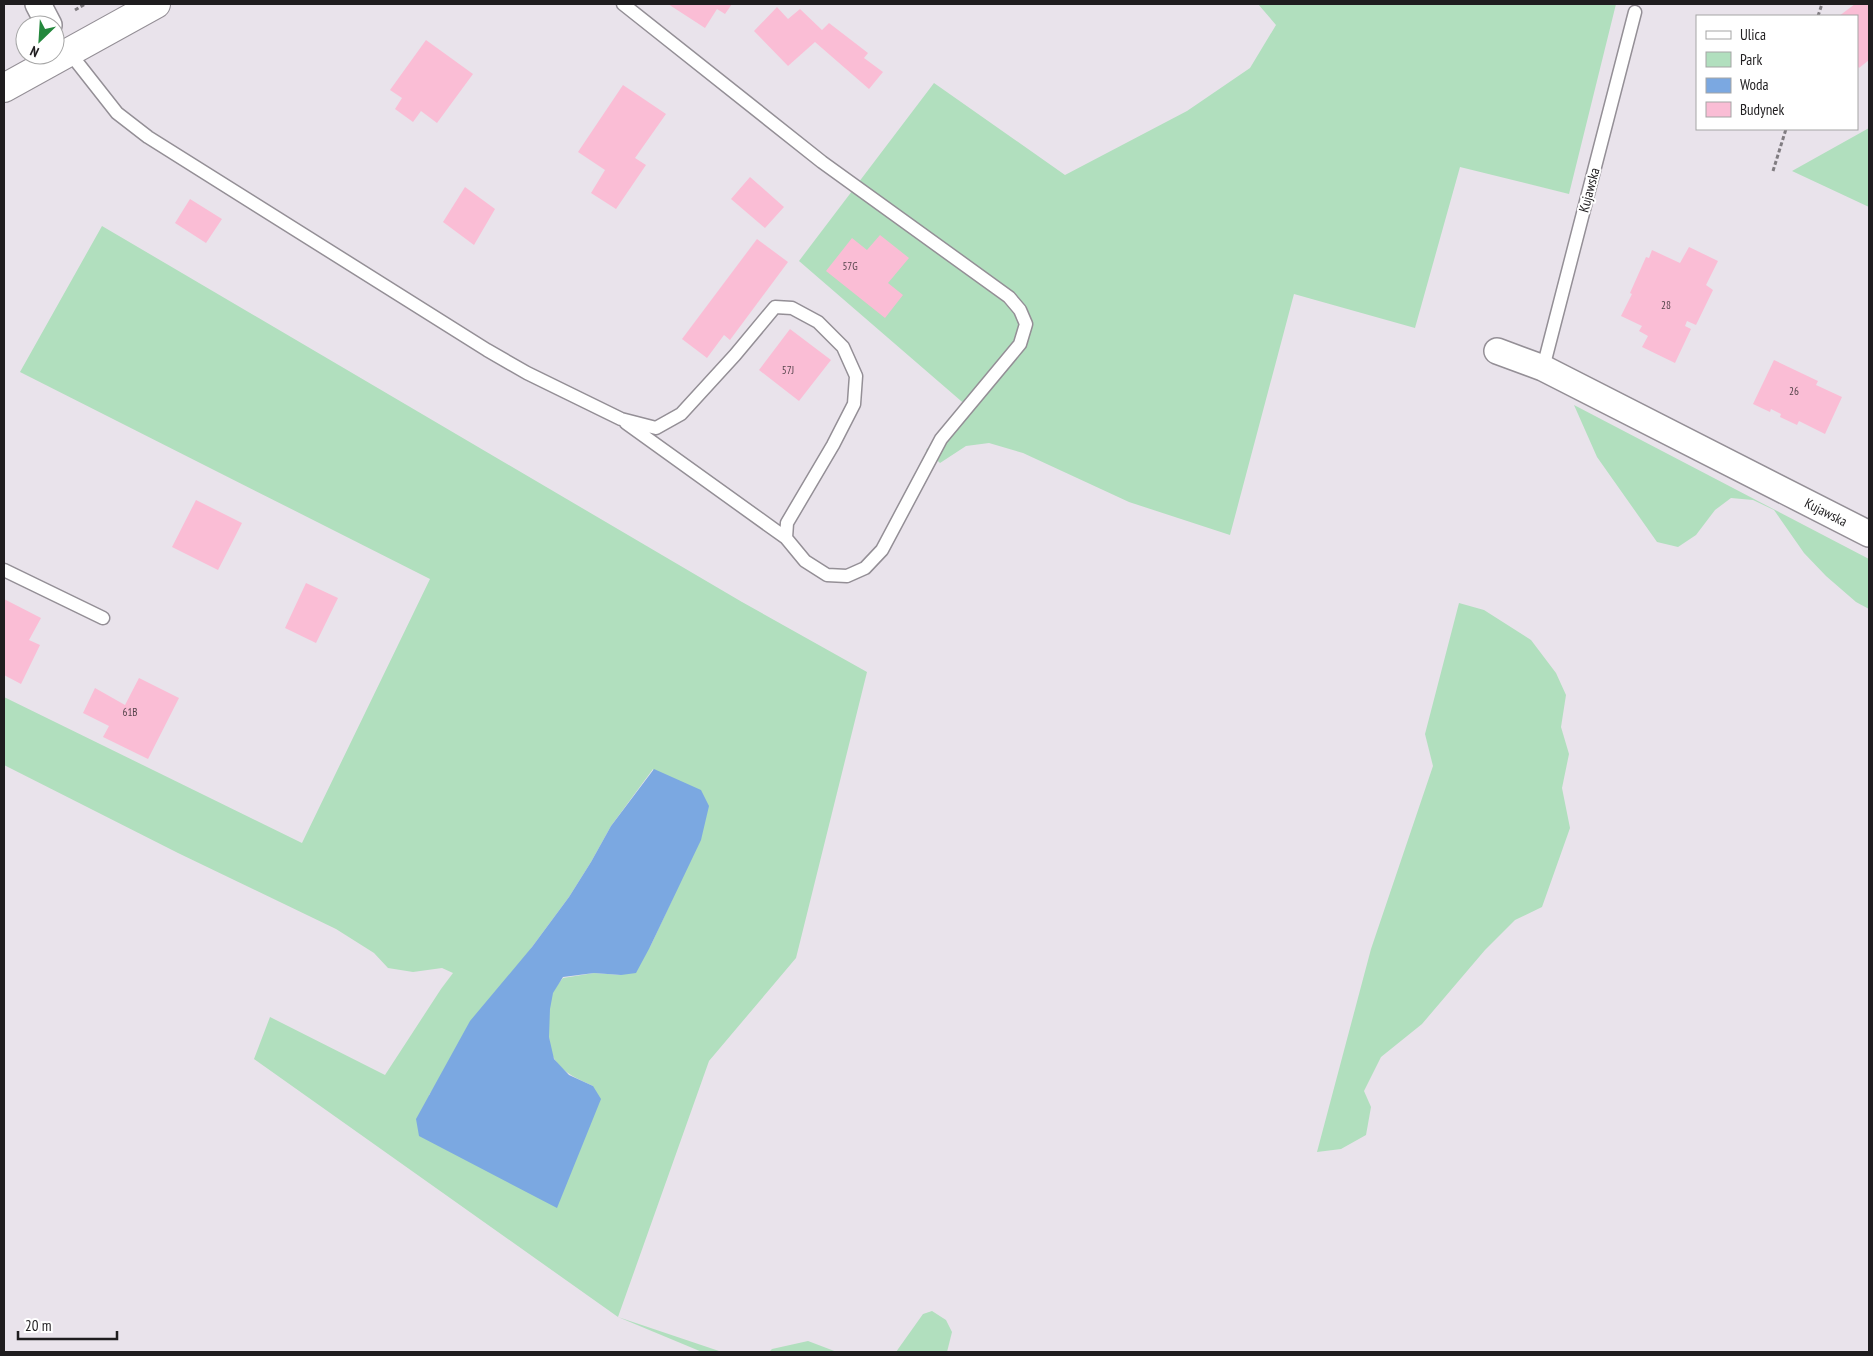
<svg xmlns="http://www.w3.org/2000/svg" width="1873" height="1356" font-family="'PT Sans Narrow',sans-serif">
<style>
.green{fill:#b1dfbe;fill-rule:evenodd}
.water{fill:#7ba8e1}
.building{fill:#fabdd5}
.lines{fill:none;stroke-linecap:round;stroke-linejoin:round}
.service-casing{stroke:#948f96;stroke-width:15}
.minor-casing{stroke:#948f96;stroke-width:28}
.tertiary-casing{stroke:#948f96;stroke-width:30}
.path{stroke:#807c81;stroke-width:3;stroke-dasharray:4 2.5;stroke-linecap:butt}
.service{stroke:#fff;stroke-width:12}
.minor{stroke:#fff;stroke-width:25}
.tertiary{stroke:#fff;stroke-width:28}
.labels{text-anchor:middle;stroke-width:4;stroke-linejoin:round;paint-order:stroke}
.number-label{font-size:11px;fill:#56454c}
.street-label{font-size:14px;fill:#1f1d1f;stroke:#fff}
</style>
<rect width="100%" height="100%" fill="#e9e3eb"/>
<path class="green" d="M 1258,4 L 1616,4 L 1569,194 L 1460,167 L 1415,328 L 1294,294 L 1230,535 L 1129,502 L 1023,453 L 989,443 L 966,446 L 940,463 L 926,450 L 968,407 L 799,261 L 934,83 L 1065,175 L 1187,111 L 1250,68 L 1276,25 Z
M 1869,128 L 1869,207 L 1792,171 Z
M 102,226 L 742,602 L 867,672 L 796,958 L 709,1061 L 618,1317 L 722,1352 L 702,1352 L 618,1317 L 254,1059 L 270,1017 L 385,1075 L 441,989 L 453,973 L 442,968 L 413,972 L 388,968 L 374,953 L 336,929 L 178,853 L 4,765 L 4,697 L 302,843 L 430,579 L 20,372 ZM 653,769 L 672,900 L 650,947 L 621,975 L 594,973 L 563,978 C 559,983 554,988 552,994 C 548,1009 546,1048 555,1060 C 564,1074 579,1079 593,1086 L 429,1095 L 532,947 L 569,897 L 591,862 L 611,826 Z
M 1574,405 L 1869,559 L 1869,609 L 1856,602 L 1826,576 L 1804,553 L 1774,510 L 1753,500 L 1731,498 L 1715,510 L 1696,535 L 1678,547 L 1657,542 L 1597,457 Z
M 1459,603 L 1484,610 L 1531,640 L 1556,673 L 1566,695 L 1561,727 L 1569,754 L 1562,788 L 1570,828 L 1542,907 L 1515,920 L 1485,950 L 1422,1024 L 1381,1057 L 1364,1091 L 1371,1107 L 1366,1135 L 1341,1149 L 1317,1152 L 1371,949 L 1433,766 L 1425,734 Z
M 932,1311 L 946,1320 L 952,1332 L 947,1352 L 896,1352 L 923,1314 Z
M 808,1341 L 837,1352 L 769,1352 L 772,1349 Z"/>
<path class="water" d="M 654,769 L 701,790 L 709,806 L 701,840 L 650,947 L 636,973 L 621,975 L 594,973 L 563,977 L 553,993 L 550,1009 L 549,1037 L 554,1059 L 569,1075 L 593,1086 L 601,1099 L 557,1208 L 419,1136 L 416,1119 L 470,1021 L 532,947 L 569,897 L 591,862 L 611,826 Z"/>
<path class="building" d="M 668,4 L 732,4 L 725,14 L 717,9 L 705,28 Z
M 1855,4 L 1869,4 L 1869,60 L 1859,68 L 1857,65 L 1857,16 L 1839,16 Z
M 777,7 L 788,19 L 800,9 L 822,30 L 829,23 L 868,53 L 864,58 L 883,72 L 869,89 L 815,42 L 788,66 L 754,31 Z
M 426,40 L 473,74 L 437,123 L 421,111 L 413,122 L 395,109 L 402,98 L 390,90 Z
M 623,85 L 666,114 L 635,158 L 646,165 L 616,209 L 591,193 L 605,170 L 578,152 Z
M 750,177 L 784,207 L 765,228 L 731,199 Z
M 465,187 L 495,209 L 474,245 L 443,222 Z
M 190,199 L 222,219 L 206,243 L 175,223 Z
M 880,235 L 909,258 L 888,283 L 903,295 L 885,318 L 826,271 L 852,238 L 867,250 Z
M 757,239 L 788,262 L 730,340 L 724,335 L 707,358 L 682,339 Z
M 1689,247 L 1718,261 L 1706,285 L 1713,290 L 1696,325 L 1687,321 L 1685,326 L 1691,329 L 1675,363 L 1642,347 L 1648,336 L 1639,331 L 1642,326 L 1621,316 L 1632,294 L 1630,293 L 1646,257 L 1649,258 L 1652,250 L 1680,263 Z
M 790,329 L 831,360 L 799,401 L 759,370 Z
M 1774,360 L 1818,381 L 1816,385 L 1842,397 L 1825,434 L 1799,421 L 1797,425 L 1780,417 L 1781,414 L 1771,409 L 1770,412 L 1753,404 Z
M 196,500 L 242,523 L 218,570 L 172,547 Z
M 306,583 L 338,598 L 316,643 L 285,628 Z
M 4,599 L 41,618 L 29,640 L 40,645 L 21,684 L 4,675 Z
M 139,678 L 179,698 L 148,759 L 103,737 L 109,726 L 83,713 L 95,688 L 125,705 Z"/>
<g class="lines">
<g class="service-casing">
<path id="service" d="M 69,52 L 117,113 L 148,137 L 487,350 L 527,373 L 621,419 L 656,428 L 681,414 L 735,355 L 775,307 L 792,308 L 818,322 L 843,347 L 856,376 L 854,404 L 833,445 L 787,523 L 786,538 L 805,561 L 827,575 L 847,576 L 865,568 L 882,550 L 941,439 L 1020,344 L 1026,324 L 1020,310 L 1009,297 L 822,162 L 623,4
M 1543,368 L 1635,12
M 626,423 L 786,538
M 4,570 L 103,618"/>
</g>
<g class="minor-casing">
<path id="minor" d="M 38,4 L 49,25
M 1497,351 L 1543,368 L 1869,534"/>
</g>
<g class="tertiary-casing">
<path id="tertiary" d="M 4,88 L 156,4"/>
</g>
<path class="path" d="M 75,10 L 85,4
M 1818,16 L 1822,4
M 1773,171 L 1786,129"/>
<use href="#service" class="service"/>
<use href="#minor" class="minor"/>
<use href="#tertiary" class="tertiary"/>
</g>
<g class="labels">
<g class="number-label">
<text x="850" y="270">57G</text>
<text x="1666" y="309">28</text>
<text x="788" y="374">57J</text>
<text x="1794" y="395">26</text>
<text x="130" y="716">61B</text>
</g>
<g class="street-label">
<text transform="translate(1589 190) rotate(-75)" y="5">Kujawska</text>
<text transform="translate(1826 512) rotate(27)" y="5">Kujawska</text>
</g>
</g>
<rect width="1873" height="1356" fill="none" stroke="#1f1d1f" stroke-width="10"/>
<rect x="1696" y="15" width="162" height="115" fill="#ffffff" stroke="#a5a5a5"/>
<rect x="1706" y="31" width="25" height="8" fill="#ffffff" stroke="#a5a5a5"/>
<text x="1740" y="40" font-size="15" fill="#1f1d1f">Ulica</text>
<rect x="1706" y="52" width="25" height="15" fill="#b1dfbe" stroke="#a5a5a5"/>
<text x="1740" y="65" font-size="15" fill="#1f1d1f">Park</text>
<rect x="1706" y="78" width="25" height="15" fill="#7ba8e1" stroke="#a5a5a5"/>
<text x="1740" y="90" font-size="15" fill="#1f1d1f">Woda</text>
<rect x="1706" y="102" width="25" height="15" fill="#fabdd5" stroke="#a5a5a5"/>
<text x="1740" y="115" font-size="15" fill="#1f1d1f">Budynek</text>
<g transform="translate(40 40) rotate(205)"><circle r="24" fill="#ffffff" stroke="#a5a5a5"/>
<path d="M0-4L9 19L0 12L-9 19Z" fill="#24883d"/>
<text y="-8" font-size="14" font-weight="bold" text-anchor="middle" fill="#1f1d1f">N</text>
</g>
<path d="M18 1331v8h99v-8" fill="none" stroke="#1f1d1f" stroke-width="2.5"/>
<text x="25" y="1331" font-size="15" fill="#1f1d1f" stroke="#ffffff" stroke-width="4" paint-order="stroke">20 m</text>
</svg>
